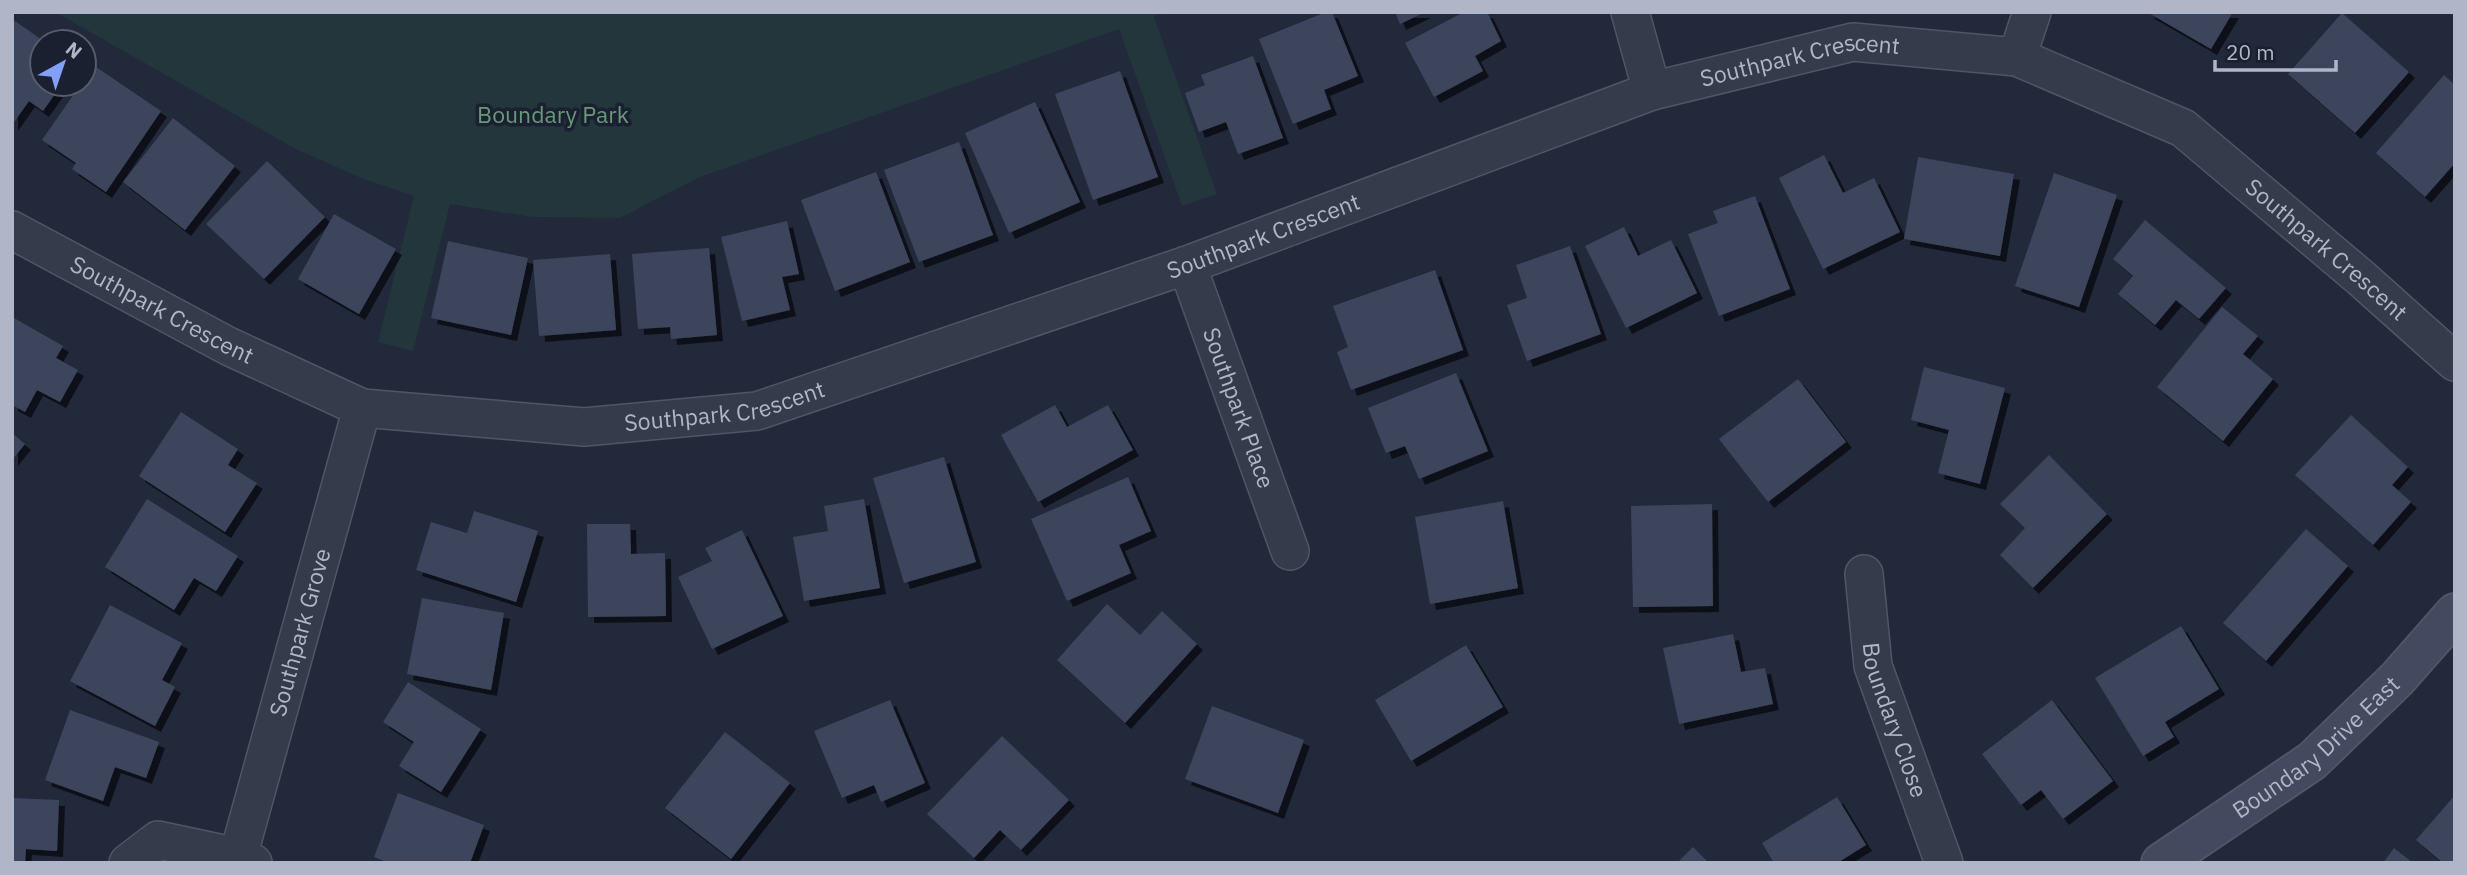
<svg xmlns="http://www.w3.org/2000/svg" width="2467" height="875" font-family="'IBM Plex Sans',sans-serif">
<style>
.green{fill:#23363c}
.building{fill:#3d455b;filter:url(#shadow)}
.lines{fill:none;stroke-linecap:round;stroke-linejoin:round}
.street-casing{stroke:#505666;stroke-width:40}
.secondary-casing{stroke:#505666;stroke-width:42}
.street{stroke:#353b4b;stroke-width:37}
.secondary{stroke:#43495e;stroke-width:38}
.labels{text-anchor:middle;stroke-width:7;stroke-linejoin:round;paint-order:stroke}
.street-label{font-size:23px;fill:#b0b6c7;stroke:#1b2030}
.park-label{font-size:23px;fill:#67997a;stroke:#1b2030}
</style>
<defs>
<filter id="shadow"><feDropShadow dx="6" dy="6" stdDeviation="0" flood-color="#0009"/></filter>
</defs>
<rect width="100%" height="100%" fill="#21293b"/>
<path class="green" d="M 55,12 L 1167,12 L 1154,17 L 1217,194 L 1182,206 L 1119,29 L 700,177 L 620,218 L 533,217 L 450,204 L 413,351 L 378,342 L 414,196 L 361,178 L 294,148 Z"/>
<path class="building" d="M 1326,12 L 1332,12 L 1358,76 L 1324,90 L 1331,109 L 1293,124 L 1259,39 Z
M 1395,12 L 1425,12 L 1400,24 Z
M 1464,12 L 1487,12 L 1501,41 L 1475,56 L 1483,71 L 1434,97 L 1405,43 Z
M 2147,12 L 2233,12 L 2211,49 Z
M 2342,13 L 2409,72 L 2355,133 L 2288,74 Z
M 15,21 L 45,42 L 42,42 L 42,84 L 62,84 L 43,111 L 29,101 L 12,125 L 12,24 Z
M 1253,56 L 1283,138 L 1238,154 L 1226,122 L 1199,132 L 1185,93 L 1205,85 L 1201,75 Z
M 93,65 L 161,111 L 106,192 L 72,169 L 76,163 L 42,140 L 81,84 L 84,84 L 84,79 Z
M 1120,71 L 1158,177 L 1093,200 L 1055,94 Z
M 2444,75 L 2455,85 L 2455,163 L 2425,197 L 2376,153 Z
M 1035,102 L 1080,202 L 1009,233 L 965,133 Z
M 173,118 L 235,166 L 185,230 L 123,182 Z
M 959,142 L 993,235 L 919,262 L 884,170 Z
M 1824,155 L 1843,193 L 1874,178 L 1900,232 L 1823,269 L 1779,178 Z
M 1918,157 L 2014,174 L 2000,256 L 1904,239 Z
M 267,161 L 325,217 L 264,279 L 206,224 Z
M 876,172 L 910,262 L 835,291 L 801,200 Z
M 2054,173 L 2117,195 L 2079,307 L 2015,286 Z
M 1755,196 L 1790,289 L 1719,316 L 1688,234 L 1718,223 L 1713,211 Z
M 334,214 L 396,249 L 359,314 L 298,279 Z
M 2145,220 L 2226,288 L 2199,319 L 2176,300 L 2155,325 L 2118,294 L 2133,276 L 2113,259 Z
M 787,221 L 799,274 L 782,277 L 790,310 L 742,321 L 721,237 Z
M 1624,227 L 1638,256 L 1671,240 L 1697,293 L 1626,328 L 1585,246 Z
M 448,241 L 528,258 L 511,335 L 431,318 Z
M 1570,246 L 1601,334 L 1527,361 L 1507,305 L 1527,298 L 1516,265 Z
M 709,248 L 717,335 L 671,339 L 670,327 L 638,329 L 632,254 Z
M 610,254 L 616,330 L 539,336 L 533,260 Z
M 1435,270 L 1463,350 L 1351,390 L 1337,352 L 1348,347 L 1333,306 Z
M 2222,307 L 2258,336 L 2243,354 L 2273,379 L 2223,441 L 2157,387 Z
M 14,318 L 63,346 L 56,358 L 78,370 L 60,402 L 37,390 L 25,412 L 12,405 Z
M 1924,367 L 2005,388 L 1980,484 L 1938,473 L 1949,430 L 1911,420 Z
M 1456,373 L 1488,451 L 1419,479 L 1405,446 L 1386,453 L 1368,408 Z
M 1798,379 L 1846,442 L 1768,502 L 1719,439 Z
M 1055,405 L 1067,427 L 1108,405 L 1133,450 L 1038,502 L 1001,435 Z
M 181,412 L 238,449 L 228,465 L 257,483 L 225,532 L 139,476 Z
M 2351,415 L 2408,467 L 2392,485 L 2411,502 L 2373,545 L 2295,475 Z
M 12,433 L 25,444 L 12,460 Z
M 2049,455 L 2107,514 L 2033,588 L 2000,555 L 2025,528 L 2000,504 Z
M 944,457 L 976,562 L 904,583 L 873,478 Z
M 1128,477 L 1151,531 L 1119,545 L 1131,573 L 1067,601 L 1031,519 Z
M 147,499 L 238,556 L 216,591 L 194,578 L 174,610 L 105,567 Z
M 864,499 L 880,588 L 804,601 L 793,537 L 828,531 L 824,506 Z
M 1503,501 L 1518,588 L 1430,604 L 1415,517 Z
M 1712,504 L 1713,606 L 1633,607 L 1631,506 Z
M 474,511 L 538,531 L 516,602 L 416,570 L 431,522 L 467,533 Z
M 587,524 L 630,524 L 631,554 L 665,553 L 666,616 L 588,617 Z
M 2306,529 L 2348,566 L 2266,661 L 2223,623 Z
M 742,530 L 783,616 L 712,649 L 678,577 L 712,561 L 705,548 Z
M 422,598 L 504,613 L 491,690 L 407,674 Z
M 1107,604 L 1140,635 L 1162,611 L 1197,644 L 1125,723 L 1057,660 Z
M 110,605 L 182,643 L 162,680 L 175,687 L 155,726 L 70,681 Z
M 2181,626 L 2219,689 L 2165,722 L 2174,737 L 2143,756 L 2095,678 Z
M 1733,634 L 1741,672 L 1765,668 L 1773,704 L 1679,724 L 1663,648 Z
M 1466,645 L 1503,707 L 1411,761 L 1375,700 Z
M 408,682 L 481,729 L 441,792 L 399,766 L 414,742 L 383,722 Z
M 890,700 L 925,783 L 881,802 L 874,785 L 842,798 L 814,731 Z
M 2052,700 L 2113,781 L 2063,819 L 2041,790 L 2021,805 L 1982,754 Z
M 1212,706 L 1304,740 L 1278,813 L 1185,779 Z
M 70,710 L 159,742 L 146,778 L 115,767 L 103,801 L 45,780 Z
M 725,732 L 790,783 L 731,859 L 665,808 Z
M 1002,736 L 1069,800 L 1021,850 L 1000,830 L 974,858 L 927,814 Z
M 398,793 L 484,825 L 470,863 L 389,863 L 374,857 Z
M 2455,795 L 2455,863 L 2443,863 L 2416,840 Z
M 1837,797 L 1866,845 L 1837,863 L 1774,863 L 1762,843 Z
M 12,798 L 59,800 L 57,851 L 26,849 L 25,863 L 12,863 Z
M 1693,847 L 1709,863 L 1677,863 Z
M 2394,848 L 2413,863 L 2383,863 Z"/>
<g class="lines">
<g class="street-casing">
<g id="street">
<path d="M 1630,12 L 1652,91"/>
<path d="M 2017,57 L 2032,12"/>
<path id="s1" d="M 12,230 L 228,346 L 362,408 L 584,427 L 757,411 L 1187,265 L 1652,91 L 1853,42 L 2017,57 L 2183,128 L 2361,278 L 2455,362"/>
<path id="s2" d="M 1187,265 L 1290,551"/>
<path id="s3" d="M 1864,574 L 1873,666 L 1944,863"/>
<path id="s4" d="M 238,857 L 362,408"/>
<path d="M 128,863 L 158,840 L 238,857 L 253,863"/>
</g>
</g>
<g class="secondary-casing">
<g id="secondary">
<path id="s5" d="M 2161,863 L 2312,761 L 2397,679 L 2455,613"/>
</g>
</g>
<use href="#street" class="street"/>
<use href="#secondary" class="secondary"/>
</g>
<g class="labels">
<g class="street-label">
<text dy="8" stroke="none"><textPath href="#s1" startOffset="1892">Southpark Crescent</textPath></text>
<text dy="8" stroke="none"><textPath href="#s1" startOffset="1325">Southpark Crescent</textPath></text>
<text dy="8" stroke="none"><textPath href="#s1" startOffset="2480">Southpark Crescent</textPath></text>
<text dy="8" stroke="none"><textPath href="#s1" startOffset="170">Southpark Crescent</textPath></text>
<text dy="8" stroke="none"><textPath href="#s1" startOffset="758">Southpark Crescent</textPath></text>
<text dy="8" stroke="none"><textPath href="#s2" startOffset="152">Southpark Place</textPath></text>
<text dy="8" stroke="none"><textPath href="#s4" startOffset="233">Southpark Grove</textPath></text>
<text dy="8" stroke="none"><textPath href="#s3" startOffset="150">Boundary Close</textPath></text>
<text dy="8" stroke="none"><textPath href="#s5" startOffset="194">Boundary Drive East</textPath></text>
</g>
<g class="park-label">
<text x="553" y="123">Boundary Park</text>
</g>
</g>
<rect width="2467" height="875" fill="none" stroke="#b0b6c7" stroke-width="28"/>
<g transform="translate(63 63) rotate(40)"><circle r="33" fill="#1b2030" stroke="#575c6c" stroke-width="2"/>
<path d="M0-5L12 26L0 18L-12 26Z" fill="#829ffa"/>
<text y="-10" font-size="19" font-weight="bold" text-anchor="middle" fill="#b0b6c7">N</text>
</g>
<path d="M2215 60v10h121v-10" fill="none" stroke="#b0b6c7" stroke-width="3.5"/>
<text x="2226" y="60" font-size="21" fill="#b0b6c7" stroke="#1b2030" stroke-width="5" paint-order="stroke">20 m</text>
</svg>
